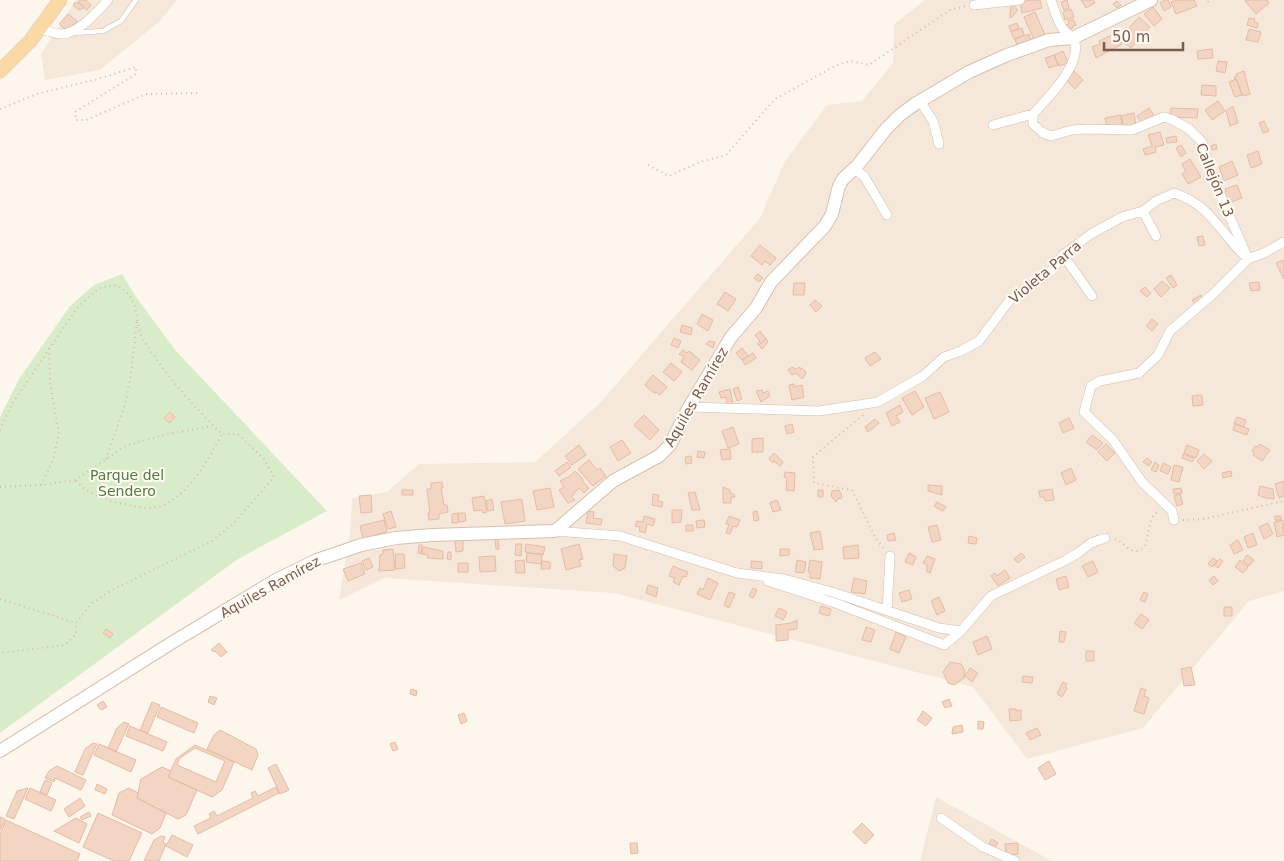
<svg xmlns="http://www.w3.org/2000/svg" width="1284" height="861" font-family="'DejaVu Sans',sans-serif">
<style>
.residential{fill:#f5e8da}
.green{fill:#d8ecc9}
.building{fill:#f3d5c3;stroke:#e6bba3;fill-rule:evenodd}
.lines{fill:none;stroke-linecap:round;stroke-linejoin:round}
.lane-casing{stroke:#d1beb0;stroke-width:5.5}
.street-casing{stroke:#d1beb0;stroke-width:10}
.secondary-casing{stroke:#d6c0b0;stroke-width:14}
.primary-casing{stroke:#dad1cd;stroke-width:15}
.path{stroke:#d9b8a5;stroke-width:2;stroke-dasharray:1 4;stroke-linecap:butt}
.lane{stroke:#fff;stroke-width:4.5}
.street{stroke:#fff;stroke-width:9}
.secondary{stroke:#fff;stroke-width:12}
.primary{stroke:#fbd9a5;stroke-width:14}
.labels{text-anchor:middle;stroke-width:4;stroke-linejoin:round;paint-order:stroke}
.street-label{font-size:14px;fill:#7a5c4d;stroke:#fffaf3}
.park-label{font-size:14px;fill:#537a41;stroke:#fffaf3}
</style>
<rect width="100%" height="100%" fill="#fdf6ec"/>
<path class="residential" d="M 76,0 L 177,0 L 160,21 L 100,70 L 45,80 L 41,54 Z
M 925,0 L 1284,0 L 1284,591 L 1249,601 L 1143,728 L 1027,759 L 973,687 L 614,593 L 385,578 L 339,600 L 350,532 L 352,498 L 387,492 L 419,464 L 535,462 L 600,403 L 760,218 L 785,161 L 827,105 L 862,101 L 893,63 L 894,24 Z
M 936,797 L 1052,861 L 920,861 Z"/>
<path class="green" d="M 122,274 L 136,297 L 176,351 L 327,511 L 238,559 L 0,733 L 0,417 L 19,379 L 70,306 L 94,285 Z"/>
<path class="building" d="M 80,0 L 86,0 L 91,5 L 87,10 L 78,2 Z
M 1031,0 L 1040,0 L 1042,8 L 1022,13 L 1020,2 Z
M 1067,0 L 1069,8 L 1064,10 L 1061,2 Z
M 1081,0 L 1093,0 L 1095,3 L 1086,8 Z
M 1165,0 L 1168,0 L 1171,7 L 1164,11 L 1160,3 Z
M 1177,0 L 1194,0 L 1197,6 L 1176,14 L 1171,2 Z
M 1246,0 L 1267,0 L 1269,3 L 1256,14 L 1245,1 Z
M 1117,1 L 1121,5 L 1117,8 L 1113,4 Z
M 75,2 L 77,4 L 78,2 L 84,8 L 79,10 L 73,5 Z
M 1011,4 L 1018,10 L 1011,18 L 1010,16 Z
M 1153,7 L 1162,19 L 1154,26 L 1144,14 Z
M 1071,9 L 1074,17 L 1065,20 L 1063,12 Z
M 1035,12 L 1045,35 L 1034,40 L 1024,17 Z
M 68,14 L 77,21 L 67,31 L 59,24 Z
M 1139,17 L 1150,27 L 1131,48 L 1123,41 L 1132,32 L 1128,29 Z
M 1249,18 L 1255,19 L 1254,22 L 1258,23 L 1257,28 L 1247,25 Z
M 1073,19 L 1076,25 L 1072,26 L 1073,28 L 1068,30 L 1066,25 L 1069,24 L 1068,21 Z
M 1017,23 L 1019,28 L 1011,32 L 1009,26 Z
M 1022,28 L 1024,35 L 1014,39 L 1011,32 Z
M 1249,29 L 1261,32 L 1258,42 L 1246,40 Z
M 1117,33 L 1122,44 L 1096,58 L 1092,47 L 1100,44 L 1099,41 Z
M 1029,34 L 1031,40 L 1017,45 L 1015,39 Z
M 1212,49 L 1213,58 L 1198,59 L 1197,51 Z
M 1063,51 L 1068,63 L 1059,66 L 1054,55 Z
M 1054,55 L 1058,65 L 1049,68 L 1045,58 Z
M 1218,61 L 1227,62 L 1225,73 L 1216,71 Z
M 1074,71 L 1083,80 L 1075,89 L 1066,80 Z
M 1244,71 L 1250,94 L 1243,96 L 1236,78 L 1235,79 L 1234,77 L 1237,76 L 1236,74 Z
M 1236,79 L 1242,95 L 1235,97 L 1229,82 Z
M 1202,85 L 1216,86 L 1216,96 L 1201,95 Z
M 1218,101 L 1225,111 L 1212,120 L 1205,110 Z
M 1233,106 L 1238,123 L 1230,126 L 1226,111 Z
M 1149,108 L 1155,117 L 1143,125 L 1137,116 Z
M 1171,108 L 1198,109 L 1197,118 L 1170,117 Z
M 1134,113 L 1136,126 L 1124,128 L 1121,116 Z
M 1121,115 L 1122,126 L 1107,128 L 1105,118 Z
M 1264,121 L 1269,131 L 1263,133 L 1259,123 Z
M 1160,132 L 1164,145 L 1155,147 L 1156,152 L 1145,155 L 1143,149 L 1152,146 L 1148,135 Z
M 1176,136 L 1177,142 L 1167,143 L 1166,138 Z
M 1216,144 L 1217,149 L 1212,150 L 1211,146 Z
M 1181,145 L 1186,153 L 1181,157 L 1176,148 Z
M 1258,151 L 1262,164 L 1251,168 L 1247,155 Z
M 1190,159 L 1201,177 L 1188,184 L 1182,174 L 1186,172 L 1182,164 Z
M 1232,161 L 1238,175 L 1224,181 L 1219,167 Z
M 1237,185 L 1242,198 L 1226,204 L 1222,193 L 1226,192 L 1225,189 Z
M 1203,236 L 1205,245 L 1199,246 L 1197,237 Z
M 760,245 L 776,258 L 770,265 L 765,261 L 762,265 L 751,256 Z
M 1284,260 L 1284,279 L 1276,263 Z
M 758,274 L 763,278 L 759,282 L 754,278 Z
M 1171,275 L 1177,285 L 1173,288 L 1166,278 Z
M 1162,281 L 1170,288 L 1161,297 L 1154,289 Z
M 1259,282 L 1260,290 L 1251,291 L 1249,283 Z
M 794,283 L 805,283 L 804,295 L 793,295 Z
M 1145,287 L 1151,293 L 1147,297 L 1140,291 Z
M 725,292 L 736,299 L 728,311 L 717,304 Z
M 1201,295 L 1204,300 L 1196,306 L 1192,300 Z
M 815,300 L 822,306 L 816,312 L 810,305 Z
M 702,314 L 713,320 L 708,331 L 697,324 Z
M 1152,319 L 1158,324 L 1152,331 L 1146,326 Z
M 682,325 L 692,328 L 691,335 L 680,332 Z
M 760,331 L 766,339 L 759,345 L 757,344 L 760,341 L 755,335 Z
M 674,338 L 681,341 L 678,348 L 671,345 Z
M 766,339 L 768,342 L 762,349 L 759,345 Z
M 709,341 L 715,342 L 713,348 L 706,344 Z
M 742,348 L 748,356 L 742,360 L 736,353 Z
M 683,350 L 687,353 L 689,351 L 700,360 L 692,370 L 681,362 L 684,357 L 679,354 Z
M 875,352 L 881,359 L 870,366 L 865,358 Z
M 753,353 L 756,358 L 745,365 L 742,360 Z
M 671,363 L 682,372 L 674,381 L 663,372 Z
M 792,367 L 796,369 L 799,367 L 805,371 L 806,374 L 802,379 L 796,373 L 792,375 L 788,370 Z
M 653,375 L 667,387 L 660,395 L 656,392 L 654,393 L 645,385 Z
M 794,384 L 794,387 L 802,385 L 804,397 L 792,400 L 789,385 Z
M 738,387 L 742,399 L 737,401 L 733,389 Z
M 730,389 L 733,403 L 727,404 L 726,397 L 721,398 L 719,392 Z
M 762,390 L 763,393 L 768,391 L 770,396 L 761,402 L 756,391 Z
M 915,391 L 924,407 L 912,415 L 902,398 Z
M 940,392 L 949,412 L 934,419 L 925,398 Z
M 1202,395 L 1203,405 L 1193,406 L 1192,396 Z
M 900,405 L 903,412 L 896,416 L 900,422 L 892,426 L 886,413 Z
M 170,412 L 175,417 L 169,423 L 164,418 Z
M 644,415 L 659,430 L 650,440 L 634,425 Z
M 1237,417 L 1246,420 L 1244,427 L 1234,423 Z
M 1069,418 L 1074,428 L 1063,433 L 1059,423 Z
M 875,419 L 879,423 L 868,432 L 865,427 Z
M 792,424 L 794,432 L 787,434 L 785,426 Z
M 1235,424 L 1249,429 L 1247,435 L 1233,430 Z
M 733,427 L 739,444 L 728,448 L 722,431 Z
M 1092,435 L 1103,443 L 1097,450 L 1086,442 Z
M 763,438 L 763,452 L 752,452 L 752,439 Z
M 622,440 L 631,453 L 618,461 L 610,447 Z
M 1106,444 L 1115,453 L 1107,461 L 1098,452 Z
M 1260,444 L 1270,450 L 1262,461 L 1253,455 L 1254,452 L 1252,451 L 1255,446 L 1258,447 Z
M 579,445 L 586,455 L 572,465 L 565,456 Z
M 1187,445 L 1199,450 L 1196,458 L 1184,453 Z
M 730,449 L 731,459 L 722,460 L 720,450 Z
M 698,451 L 705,452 L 704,458 L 697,457 Z
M 774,453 L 783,462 L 780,466 L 774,461 L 773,463 L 769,459 Z
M 1183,454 L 1194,458 L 1192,462 L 1182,458 Z
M 1204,454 L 1212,461 L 1204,469 L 1197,461 Z
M 691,456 L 692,463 L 686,464 L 685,457 Z
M 1147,458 L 1152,462 L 1149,466 L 1143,462 Z
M 589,460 L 597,470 L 600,468 L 606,476 L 593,486 L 578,469 Z
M 567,462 L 571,467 L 559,476 L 555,471 Z
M 1155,462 L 1159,465 L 1156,472 L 1151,470 Z
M 1163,463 L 1171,467 L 1168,474 L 1160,471 Z
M 1174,465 L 1183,467 L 1179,482 L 1171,480 Z
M 1071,468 L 1076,480 L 1066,485 L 1061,473 Z
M 575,471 L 582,478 L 584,483 L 589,488 L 584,493 L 579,488 L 571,497 L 575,500 L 568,503 L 559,490 L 564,487 L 560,481 L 570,476 Z
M 1231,471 L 1232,476 L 1223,478 L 1222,473 Z
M 785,472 L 795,473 L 794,491 L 786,490 L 787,478 L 784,477 Z
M 1284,481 L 1284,496 L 1279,498 L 1275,484 Z
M 442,482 L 443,488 L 441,488 L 444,505 L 447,505 L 448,512 L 439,514 L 439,519 L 429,520 L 428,513 L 430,513 L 427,489 L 431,489 L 431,483 Z
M 928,485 L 942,486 L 942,495 L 928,491 Z
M 1260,486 L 1273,489 L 1274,499 L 1266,498 L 1258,495 Z
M 723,487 L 730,490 L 731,494 L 734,494 L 735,497 L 731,497 L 731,503 L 723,503 Z
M 550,488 L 554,507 L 537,510 L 533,491 Z
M 1181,488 L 1182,493 L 1174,494 L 1173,489 Z
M 1052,489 L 1054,500 L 1045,501 L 1044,497 L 1040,497 L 1039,491 Z
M 402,490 L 413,490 L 413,495 L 402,495 Z
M 818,490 L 823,490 L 823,497 L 818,497 Z
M 839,490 L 842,496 L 841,499 L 838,498 L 836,502 L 831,496 L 832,491 Z
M 695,492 L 700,510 L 692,510 L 688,493 Z
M 653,494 L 659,495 L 658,501 L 663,502 L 662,507 L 652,505 Z
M 1180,494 L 1183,504 L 1177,506 L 1174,496 Z
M 371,495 L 372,512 L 361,513 L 359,496 Z
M 484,496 L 487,512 L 483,513 L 482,510 L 474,511 L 472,498 Z
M 492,499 L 494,510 L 488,511 L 486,501 Z
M 522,499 L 525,521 L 505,524 L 501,502 Z
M 777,500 L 781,510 L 773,512 L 770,503 Z
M 937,502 L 946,507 L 943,511 L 934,506 Z
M 672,510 L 682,510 L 681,522 L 672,523 Z
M 391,511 L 396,527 L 388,529 L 383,514 Z
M 588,511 L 594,512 L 593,518 L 602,519 L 601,525 L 586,523 Z
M 757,511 L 759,520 L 754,521 L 753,512 Z
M 458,513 L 458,523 L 452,523 L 452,514 Z
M 458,513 L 465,513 L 466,521 L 459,522 Z
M 644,516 L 655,519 L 653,526 L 647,524 L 645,533 L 639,531 L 640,527 L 635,526 L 637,521 L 643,522 Z
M 729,516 L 740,520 L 737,527 L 733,526 L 730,534 L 726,533 L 729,524 L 726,524 Z
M 1275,516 L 1281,516 L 1281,520 L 1275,520 Z
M 384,520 L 387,532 L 363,538 L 360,526 Z
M 704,520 L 705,527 L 697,528 L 696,521 Z
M 1283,520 L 1284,535 L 1277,537 L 1274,522 Z
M 1268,523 L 1273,534 L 1264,539 L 1259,527 Z
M 686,525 L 693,525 L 693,531 L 686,531 Z
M 937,525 L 941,540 L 932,542 L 928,527 Z
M 820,531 L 823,549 L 814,550 L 810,533 Z
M 894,533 L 896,540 L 888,541 L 887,535 Z
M 1253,533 L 1257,545 L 1248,548 L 1244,537 Z
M 969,536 L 977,538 L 976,544 L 968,543 Z
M 463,539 L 463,551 L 456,552 L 455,540 Z
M 495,539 L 498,539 L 499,549 L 496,549 Z
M 1238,540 L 1243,550 L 1234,554 L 1230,545 Z
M 516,544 L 522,544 L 521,556 L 515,555 Z
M 526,544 L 545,547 L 543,555 L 525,552 Z
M 579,544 L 583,559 L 579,560 L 581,566 L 566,570 L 561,549 Z
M 419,545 L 422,545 L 421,554 L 418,553 Z
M 858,545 L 859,558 L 844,559 L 843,547 Z
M 423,547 L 443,551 L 443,559 L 427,558 L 428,555 L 422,554 Z
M 393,549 L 395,570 L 379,571 L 380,555 L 383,554 L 383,550 Z
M 780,549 L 789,549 L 789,555 L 780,556 Z
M 448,552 L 451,552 L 451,560 L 447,559 Z
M 527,553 L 542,554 L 541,564 L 526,562 Z
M 909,553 L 916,557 L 913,565 L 905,562 Z
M 1021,553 L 1025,557 L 1018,563 L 1014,559 Z
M 395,554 L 404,554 L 405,568 L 396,569 Z
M 614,554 L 627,556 L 625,568 L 619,571 L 613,566 Z
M 1247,555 L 1254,560 L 1249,566 L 1243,561 Z
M 495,556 L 496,571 L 480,572 L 479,557 Z
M 927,556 L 935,559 L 930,573 L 927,572 L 927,565 L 923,563 Z
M 369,558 L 373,567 L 366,570 L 362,561 Z
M 1213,558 L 1217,561 L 1212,567 L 1208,564 Z
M 1220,559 L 1223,561 L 1218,568 L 1214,565 Z
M 524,560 L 525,573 L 516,573 L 515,561 Z
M 797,560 L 806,562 L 804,573 L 795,572 Z
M 810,560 L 822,562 L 820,579 L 810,578 L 810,572 L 808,572 Z
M 1240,560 L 1248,567 L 1243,573 L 1235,567 Z
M 542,561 L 550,562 L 550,569 L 541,569 Z
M 751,561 L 762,562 L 762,569 L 751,568 Z
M 1093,561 L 1098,572 L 1088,577 L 1082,566 Z
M 361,563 L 365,574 L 348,581 L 343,569 Z
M 458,563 L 468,563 L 468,572 L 458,572 Z
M 673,566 L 688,572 L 686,577 L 683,576 L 679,585 L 673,582 L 675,578 L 669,576 Z
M 1005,570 L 1010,578 L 998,586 L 991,576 L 995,573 L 997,576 Z
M 1066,576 L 1069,587 L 1059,590 L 1056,579 Z
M 1214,576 L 1218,581 L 1213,585 L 1209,580 Z
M 708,578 L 718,583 L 710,600 L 697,594 L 700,588 L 703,590 Z
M 854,578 L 867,581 L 865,594 L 851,592 Z
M 648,585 L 658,588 L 656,597 L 646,593 Z
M 753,588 L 757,590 L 753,598 L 749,596 Z
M 909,590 L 912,599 L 902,602 L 899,593 Z
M 729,592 L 735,594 L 729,608 L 724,605 Z
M 1144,592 L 1148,594 L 1145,602 L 1140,600 Z
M 939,597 L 945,611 L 937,615 L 931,601 Z
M 821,606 L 831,609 L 829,616 L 819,613 Z
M 1224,607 L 1232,607 L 1232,616 L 1224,616 Z
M 779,608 L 787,612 L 783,620 L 775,616 Z
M 1141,614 L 1149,620 L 1142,629 L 1134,623 Z
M 797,620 L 797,629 L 788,630 L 788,640 L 776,641 L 776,625 L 791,623 Z
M 866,627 L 875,630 L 871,642 L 862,640 Z
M 106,629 L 113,634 L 110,638 L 103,633 Z
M 1060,631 L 1066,632 L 1064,642 L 1059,642 Z
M 896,632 L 906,637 L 899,653 L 890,649 Z
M 987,636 L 992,649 L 978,655 L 973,642 Z
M 219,643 L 227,652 L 221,657 L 215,651 L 214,652 L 211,650 Z
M 1086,651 L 1094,651 L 1094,661 L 1086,661 Z
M 950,662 L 961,664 L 965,671 L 964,678 L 954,685 L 948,683 L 943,672 Z
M 1191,667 L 1195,685 L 1184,686 L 1181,669 Z
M 970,668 L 978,673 L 972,682 L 965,676 Z
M 1023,676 L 1033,677 L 1032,683 L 1022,682 Z
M 1063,682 L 1067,684 L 1065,687 L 1067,688 L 1062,697 L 1057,694 Z
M 1141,688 L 1146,690 L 1144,696 L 1149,698 L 1144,714 L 1134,711 Z
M 411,689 L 417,691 L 416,696 L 410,694 Z
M 210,696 L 217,698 L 214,705 L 208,702 Z
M 949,699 L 952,706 L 945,708 L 942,702 Z
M 103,701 L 107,707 L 101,710 L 97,705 Z
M 152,702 L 160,705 L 148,733 L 140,730 Z
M 161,707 L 198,723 L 194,733 L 157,717 Z
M 1009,709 L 1016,709 L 1016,711 L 1021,710 L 1021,720 L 1010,721 Z
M 923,711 L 932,718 L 926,726 L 917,720 Z
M 464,713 L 467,721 L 461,724 L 458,715 Z
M 978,721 L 984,722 L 983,729 L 978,729 Z
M 124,722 L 129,724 L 116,752 L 108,748 L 117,728 Z
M 962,725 L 963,732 L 952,734 L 953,727 Z
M 130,726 L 167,742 L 163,751 L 126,736 Z
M 1037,728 L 1041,735 L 1030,740 L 1026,733 Z
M 220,730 L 256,749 L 258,755 L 252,770 L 207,749 L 214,735 Z
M 395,742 L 398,749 L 393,751 L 390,744 Z
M 93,743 L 97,744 L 83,775 L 75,772 L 85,749 Z
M 99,744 L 136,760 L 131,772 L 94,755 Z
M 195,745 L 234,762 L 222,790 L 212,797 L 168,777 L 176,759 ZM 195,748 L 225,761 L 216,782 L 177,765 L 180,758 Z
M 1049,761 L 1056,774 L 1045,780 L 1038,768 Z
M 276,764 L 289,790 L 280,794 L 268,768 Z
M 57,766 L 86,780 L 81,790 L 55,778 L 54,782 L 45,778 L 49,771 Z
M 162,767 L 171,771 L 168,777 L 197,790 L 186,815 L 178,819 L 137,798 L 141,779 Z
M 45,780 L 52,783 L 47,795 L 40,792 Z
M 97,784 L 107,789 L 105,794 L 95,790 Z
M 276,787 L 279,793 L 198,834 L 194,826 L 211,818 L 209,814 L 214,811 L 217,816 L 253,798 L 251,793 L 255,791 L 258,796 Z
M 28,788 L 14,819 L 6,816 L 17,791 Z
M 30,788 L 56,800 L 51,811 L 25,799 Z
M 129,788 L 138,793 L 137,798 L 166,813 L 160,828 L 152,834 L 112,815 L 119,793 Z
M 80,798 L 85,806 L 69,817 L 64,809 Z
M 89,812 L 91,816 L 82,820 L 80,817 Z
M 98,813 L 142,833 L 129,861 L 114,861 L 83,847 Z
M 0,817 L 5,819 L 0,830 Z
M 76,818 L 87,824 L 79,843 L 54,831 Z
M 6,820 L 80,854 L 77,861 L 0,861 L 0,834 Z
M 862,823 L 874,835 L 865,844 L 853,832 Z
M 172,835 L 193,845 L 187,857 L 166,846 Z
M 161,836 L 165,837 L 163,842 L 166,844 L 159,861 L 144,861 L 154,840 Z
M 992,839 L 998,843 L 995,847 L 989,843 Z
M 630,843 L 637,843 L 638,853 L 631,854 Z
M 1018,843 L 1018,854 L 1006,855 L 1005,844 Z"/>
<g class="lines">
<g class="lane-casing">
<path id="lane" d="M 72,33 L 103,31 L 121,21 L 136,0"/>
</g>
<g class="street-casing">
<path id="street" d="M 1051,0 C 1054,9 1057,21 1063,29 C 1066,33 1071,35 1074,40 C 1084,62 1047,99 1033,114 L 1033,124 L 1043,133 L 1051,136 L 1072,130 L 1087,129 L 1132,130 L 1164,117 L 1173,120 L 1189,129 L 1202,142 L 1210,171 L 1246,254
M 974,5 L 1020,0
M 39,30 C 48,30 54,34 61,34 C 78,34 97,12 108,0
M 920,101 L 933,121 L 939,144
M 993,125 L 1033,114
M 854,169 L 864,176 L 887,215
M 1143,211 L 1156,236
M 1063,255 L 1092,296
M 689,407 L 819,411 L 878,402 L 923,376 L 944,357 L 961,351 L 979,341 L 1009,301 L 1052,270 L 1063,255 L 1091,234 L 1122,217 L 1143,211 L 1156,201 L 1174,193 C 1212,205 1221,235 1248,259
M 1174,520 L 1172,511 L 1142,482 L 1113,440 L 1084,412 L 1091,386 L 1100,381 L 1139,373 L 1158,355 L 1170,331 L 1213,294 L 1248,259 L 1264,253 L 1284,242
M 555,531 L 620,536 L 737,573 L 784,579 L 832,592 L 939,628 L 961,631 L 991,596 L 1066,560 L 1078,553 L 1091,543 L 1105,538
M 768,581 L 838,604 L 944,645 L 961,631
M 887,611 L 890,556
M 941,818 L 983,847 L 1015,861"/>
</g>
<g class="secondary-casing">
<path id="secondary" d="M 0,751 L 173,642 L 276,580 L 317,560 L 361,545 L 396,538 L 432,535 L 555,531 L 613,481 L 659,456 L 670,445 L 689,407 L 731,337 L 756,308 L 771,282 L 825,226 L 832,214 L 839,186 L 843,179 L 857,166 L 886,129 L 900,115 L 915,104 L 969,72 L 1007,55 L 1049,40 L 1073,38 L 1151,0"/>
</g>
<g class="primary-casing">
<path id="primary" d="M 0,71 L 31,40 L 60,0"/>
</g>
<path class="path" d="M 1208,2 L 1209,0
M 0,109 L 37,94 L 98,79 L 136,67 L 136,74 L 75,112 L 76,120 L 86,120 L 146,94 L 199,93
M 648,165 L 669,176 L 700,162 L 726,155 L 775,99 L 837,65 L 850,61 L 869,65 L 950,10 L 966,6
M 863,415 L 813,457 L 814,483 L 852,490 L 876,539 L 884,549
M 0,430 L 12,404 L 77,308 L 99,288 L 117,285 C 141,300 133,313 141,335 C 143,341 148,346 151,351 C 171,381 196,409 222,434 L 238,434 L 264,459 L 274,477 L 233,524 L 212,541 L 112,590 L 92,603 L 76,623 L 76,634 L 65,645 L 0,653
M 106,459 L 125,405 L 131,374 L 137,321
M 76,481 C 85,492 105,500 120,503 C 131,505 145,510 157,507 C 186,501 209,458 222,434
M 41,485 L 53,460 L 59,434 L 50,382 L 49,347
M 0,487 L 41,485 L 75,480 L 127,445 L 168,434 L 212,426
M 1183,520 L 1203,519 L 1284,501
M 1115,539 C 1122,541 1128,551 1136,551 C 1152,551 1145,521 1156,513 L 1160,514
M 0,599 L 76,623"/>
<use href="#lane" class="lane"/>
<use href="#street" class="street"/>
<use href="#secondary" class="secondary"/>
<use href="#primary" class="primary"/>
</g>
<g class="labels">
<g class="street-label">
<text transform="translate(1215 180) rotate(68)" y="5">Callejón 13</text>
<text transform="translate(1045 272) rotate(-40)" y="5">Violeta Parra</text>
<text transform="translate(696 397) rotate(-60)" y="5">Aquiles Ramírez</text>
<text transform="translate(270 587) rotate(-29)" y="5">Aquiles Ramírez</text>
</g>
<g class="park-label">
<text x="127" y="480">Parque del<tspan x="127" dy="16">Sendero</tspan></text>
</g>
</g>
<path d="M1104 42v8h79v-8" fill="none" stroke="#7a5c4d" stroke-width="2.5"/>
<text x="1112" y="42" font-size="15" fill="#7a5c4d" stroke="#fffaf3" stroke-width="4" paint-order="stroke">50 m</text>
</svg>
